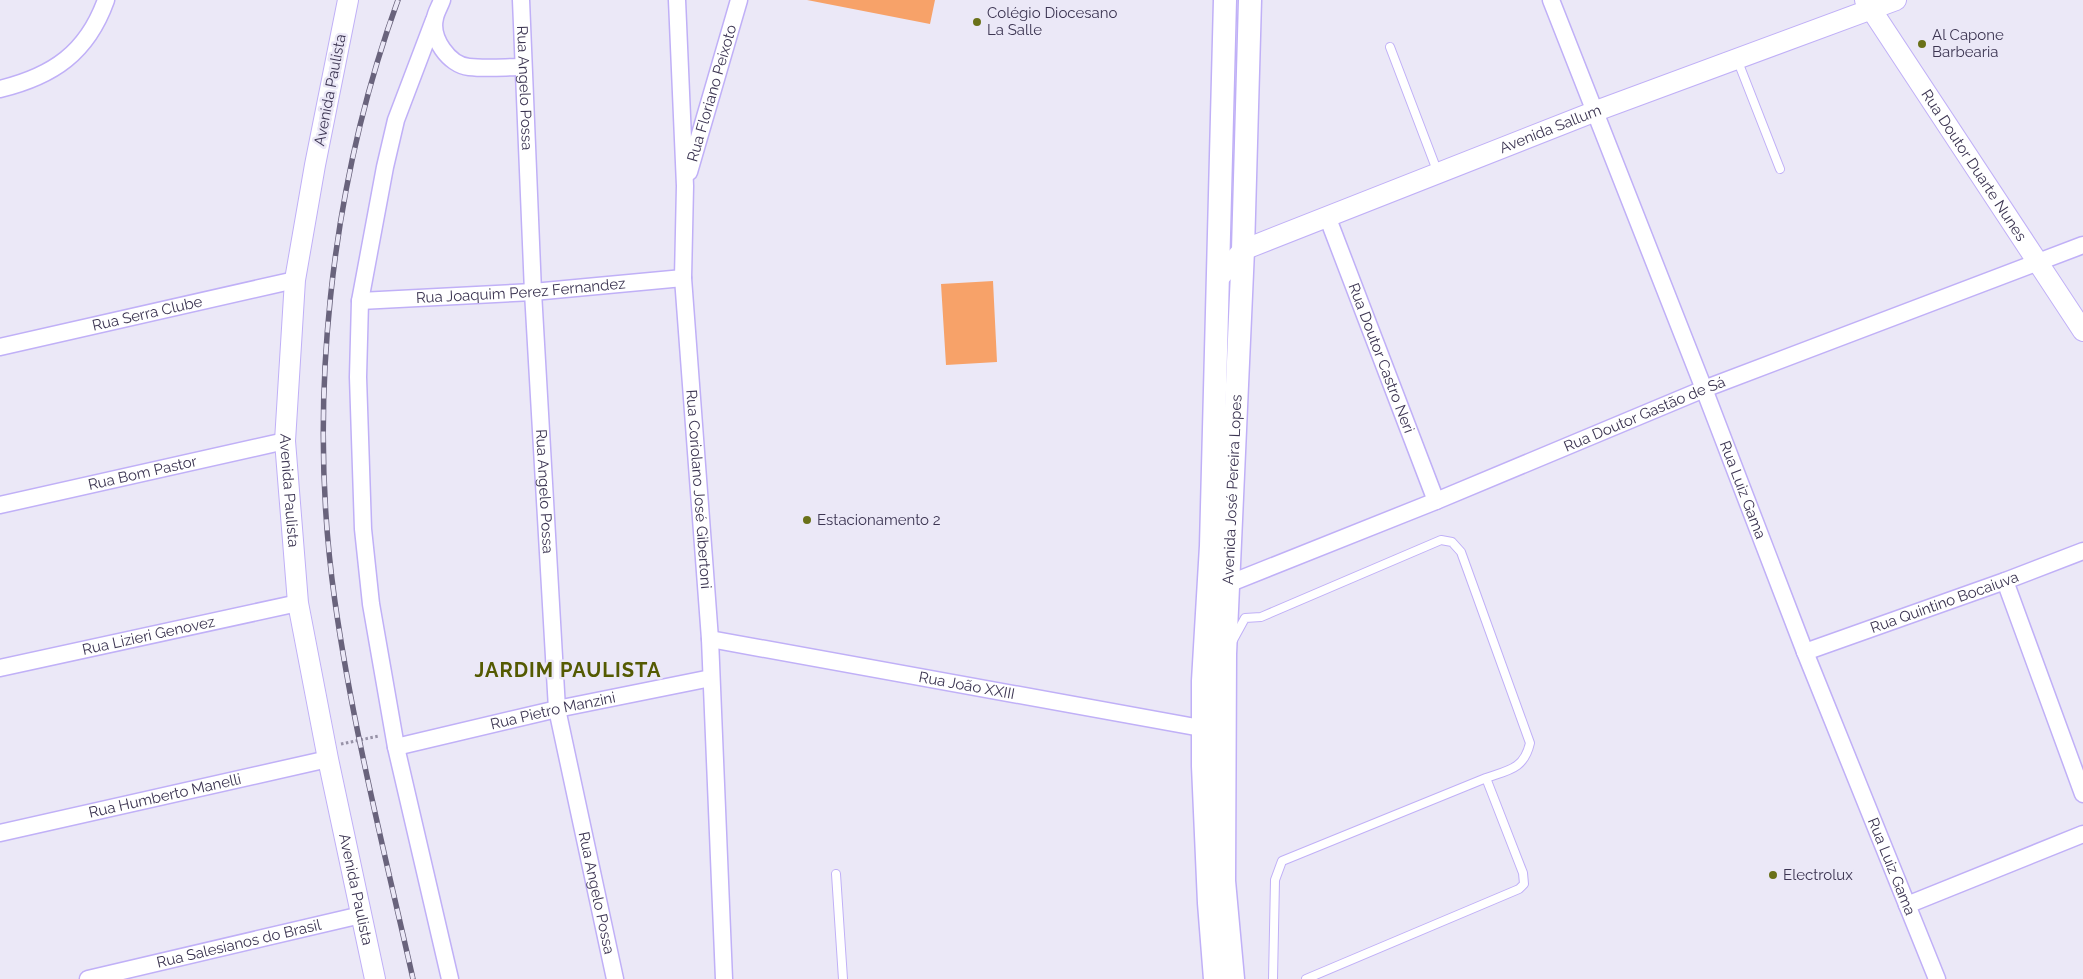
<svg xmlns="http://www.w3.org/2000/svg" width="2083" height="979" font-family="Raleway,sans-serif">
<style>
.green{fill:#f7a269}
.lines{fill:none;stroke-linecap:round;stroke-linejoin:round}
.service-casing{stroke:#c0b0f7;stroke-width:10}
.minor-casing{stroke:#c0b0f7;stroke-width:19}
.tertiary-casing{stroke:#c0b0f7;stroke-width:22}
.secondary-casing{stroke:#c0b0f7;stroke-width:25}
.path{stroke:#9792a7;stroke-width:3;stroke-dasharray:2.5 2.5;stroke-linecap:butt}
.service{stroke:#fff;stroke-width:8}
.minor{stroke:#fff;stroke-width:16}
.tertiary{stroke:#fff;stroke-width:20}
.secondary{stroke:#fff;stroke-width:22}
.rail-casing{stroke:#69637c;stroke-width:5.5}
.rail{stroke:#ebe8f7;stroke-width:4;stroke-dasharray:11;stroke-linecap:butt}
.poi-dot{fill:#6a7119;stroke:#ebe8f7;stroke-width:2}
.labels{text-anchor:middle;stroke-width:5;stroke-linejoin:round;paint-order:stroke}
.poi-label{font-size:15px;fill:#3c3552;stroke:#ebe8f7;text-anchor:start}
.street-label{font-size:15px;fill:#3c3552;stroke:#ebe8f7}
.district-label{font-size:20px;font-weight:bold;letter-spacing:1px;fill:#545a02;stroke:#ebe8f7}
</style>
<rect width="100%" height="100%" fill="#ebe8f7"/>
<path class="green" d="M 807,0 L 935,0 L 930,24 Z
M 993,281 L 997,362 L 946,365 L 941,284 Z"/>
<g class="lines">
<g class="service-casing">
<path id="service" d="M 1390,47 L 1438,173
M 1737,59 L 1780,169
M 1233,640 L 1245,618 L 1261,617 L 1441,540 L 1452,542 L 1461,552 L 1530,743 C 1524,769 1509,770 1486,778 L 1282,861 L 1275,880 L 1273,979
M 836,874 L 843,979
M 1306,979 L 1519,889 L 1524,884 L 1523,873 L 1486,778"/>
</g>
<g class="minor-casing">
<g id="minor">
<path d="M 442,0 C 440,6 436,12 435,18 C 430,38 449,65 469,67 C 487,69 506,67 523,67"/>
<path id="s1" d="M 521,0 L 533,292 L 557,709 L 615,979"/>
<path id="s2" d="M 677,0 L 685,186 L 683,278 L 710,639 L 724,979"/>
<path id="s3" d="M 1551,0 L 1704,389 L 1805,652 L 1937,979"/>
<path d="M 434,20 L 396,120 L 385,167 L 360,301 L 358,377 L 363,529 L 371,604 L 396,747 L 450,979"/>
<path d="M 0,89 C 53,76 87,53 106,0"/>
<path id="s4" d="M 689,172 L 739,0"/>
<path id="s5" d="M 1327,216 L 1436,501"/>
<path id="s6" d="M 360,301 L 533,292 L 683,278"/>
<path id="s7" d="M 0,347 L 295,280"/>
<path id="s8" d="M 0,505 L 285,441"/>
<path d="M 2005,581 L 2083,794"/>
<path id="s9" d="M 1218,583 L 1228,584 L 1436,501 L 1704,389 L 2083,245"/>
<path id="s10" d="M 710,639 L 1212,730"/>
<path id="s11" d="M 1805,652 L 2005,581 L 2083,551"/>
<path id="s12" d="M 0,668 L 298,603"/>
<path id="s13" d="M 396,747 L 557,709 L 711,678"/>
<path id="s14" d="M 0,833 L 328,759"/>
<path d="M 1907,905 L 2083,834"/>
<path id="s15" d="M 88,979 L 361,915"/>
</g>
</g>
<g class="tertiary-casing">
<g id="tertiary">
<path id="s16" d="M 348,0 L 315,165 L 295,280 L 285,441 L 298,603 L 328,759 L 375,979"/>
<path id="s17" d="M 1865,0 L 2083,331"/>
<path id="s18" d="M 1217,280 L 1243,250 L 1596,111 L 1896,0"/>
</g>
</g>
<g class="secondary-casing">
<g id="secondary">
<path d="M 1215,979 L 1209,903 L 1203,766 L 1203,681 L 1211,546 L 1225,0"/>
<path id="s19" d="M 1233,979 L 1224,881 L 1225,654 L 1243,250 L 1250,0"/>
</g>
</g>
<path class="path" d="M 341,744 L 379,736"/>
<use href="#service" class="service"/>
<use href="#minor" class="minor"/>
<use href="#tertiary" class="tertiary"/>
<use href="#secondary" class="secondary"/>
<g class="rail-casing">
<path id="rail" d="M 398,0 C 330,186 307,405 335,602 C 353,729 385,854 413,979"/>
</g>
<use href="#rail" class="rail"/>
</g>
<g class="poi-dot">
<circle cx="977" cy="22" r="5"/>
<circle cx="1922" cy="44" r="5"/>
<circle cx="807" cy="520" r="5"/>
<circle cx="1773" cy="875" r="5"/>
</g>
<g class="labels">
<g class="poi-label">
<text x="987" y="18">Colégio Diocesano<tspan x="987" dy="17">La Salle</tspan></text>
<text x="1932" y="40">Al Capone<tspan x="1932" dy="17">Barbearia</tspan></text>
<text x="817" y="525">Estacionamento 2</text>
<text x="1783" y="880">Electrolux</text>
</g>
<g class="street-label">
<text dy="5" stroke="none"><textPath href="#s1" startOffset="88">Rua Angelo Possa</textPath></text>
<text transform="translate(330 90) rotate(-79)" y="5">Avenida Paulista</text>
<text dy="5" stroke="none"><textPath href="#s4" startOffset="82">Rua Floriano Peixoto</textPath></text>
<text dy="5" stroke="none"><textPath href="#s18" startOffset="370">Avenida Sallum</textPath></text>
<text dy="5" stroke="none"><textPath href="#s17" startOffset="198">Rua Doutor Duarte Nunes</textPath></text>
<text dy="5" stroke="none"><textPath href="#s6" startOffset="161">Rua Joaquim Perez Fernandez</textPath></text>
<text dy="5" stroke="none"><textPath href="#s7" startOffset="151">Rua Serra Clube</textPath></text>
<text dy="5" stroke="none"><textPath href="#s5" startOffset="152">Rua Doutor Castro Neri</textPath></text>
<text dy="5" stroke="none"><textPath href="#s9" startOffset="460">Rua Doutor Gastão de Sá</textPath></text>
<text dy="5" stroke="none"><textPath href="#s8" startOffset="146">Rua Bom Pastor</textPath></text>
<text dy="5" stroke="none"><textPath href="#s2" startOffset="490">Rua Coriolano José Gibertoni</textPath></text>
<text dy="5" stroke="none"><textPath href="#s19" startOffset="490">Avenida José Pereira Lopes</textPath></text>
<text dy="5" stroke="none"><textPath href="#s3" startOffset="526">Rua Luiz Gama</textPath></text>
<text dy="5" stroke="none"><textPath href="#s16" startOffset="496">Avenida Paulista</textPath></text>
<text dy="5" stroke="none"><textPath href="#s1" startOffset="492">Rua Angelo Possa</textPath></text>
<text dy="5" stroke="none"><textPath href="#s11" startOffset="148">Rua Quintino Bocaiuva</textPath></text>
<text dy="5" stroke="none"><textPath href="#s12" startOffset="152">Rua Lizieri Genovez</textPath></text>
<text dy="5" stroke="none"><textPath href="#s10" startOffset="261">Rua João XXIII</textPath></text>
<text dy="5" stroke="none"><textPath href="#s13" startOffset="161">Rua Pietro Manzini</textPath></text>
<text dy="5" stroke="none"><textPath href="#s14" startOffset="169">Rua Humberto Manelli</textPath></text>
<text dy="5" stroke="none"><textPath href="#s3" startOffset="931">Rua Luiz Gama</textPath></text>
<text dy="5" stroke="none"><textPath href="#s16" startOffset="901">Avenida Paulista</textPath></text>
<text dy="5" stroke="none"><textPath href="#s1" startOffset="898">Rua Angelo Possa</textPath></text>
<text dy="5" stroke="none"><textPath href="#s15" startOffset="155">Rua Salesianos do Brasil</textPath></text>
</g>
<g class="district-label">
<text x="568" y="677">JARDIM PAULISTA</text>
</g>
</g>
</svg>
